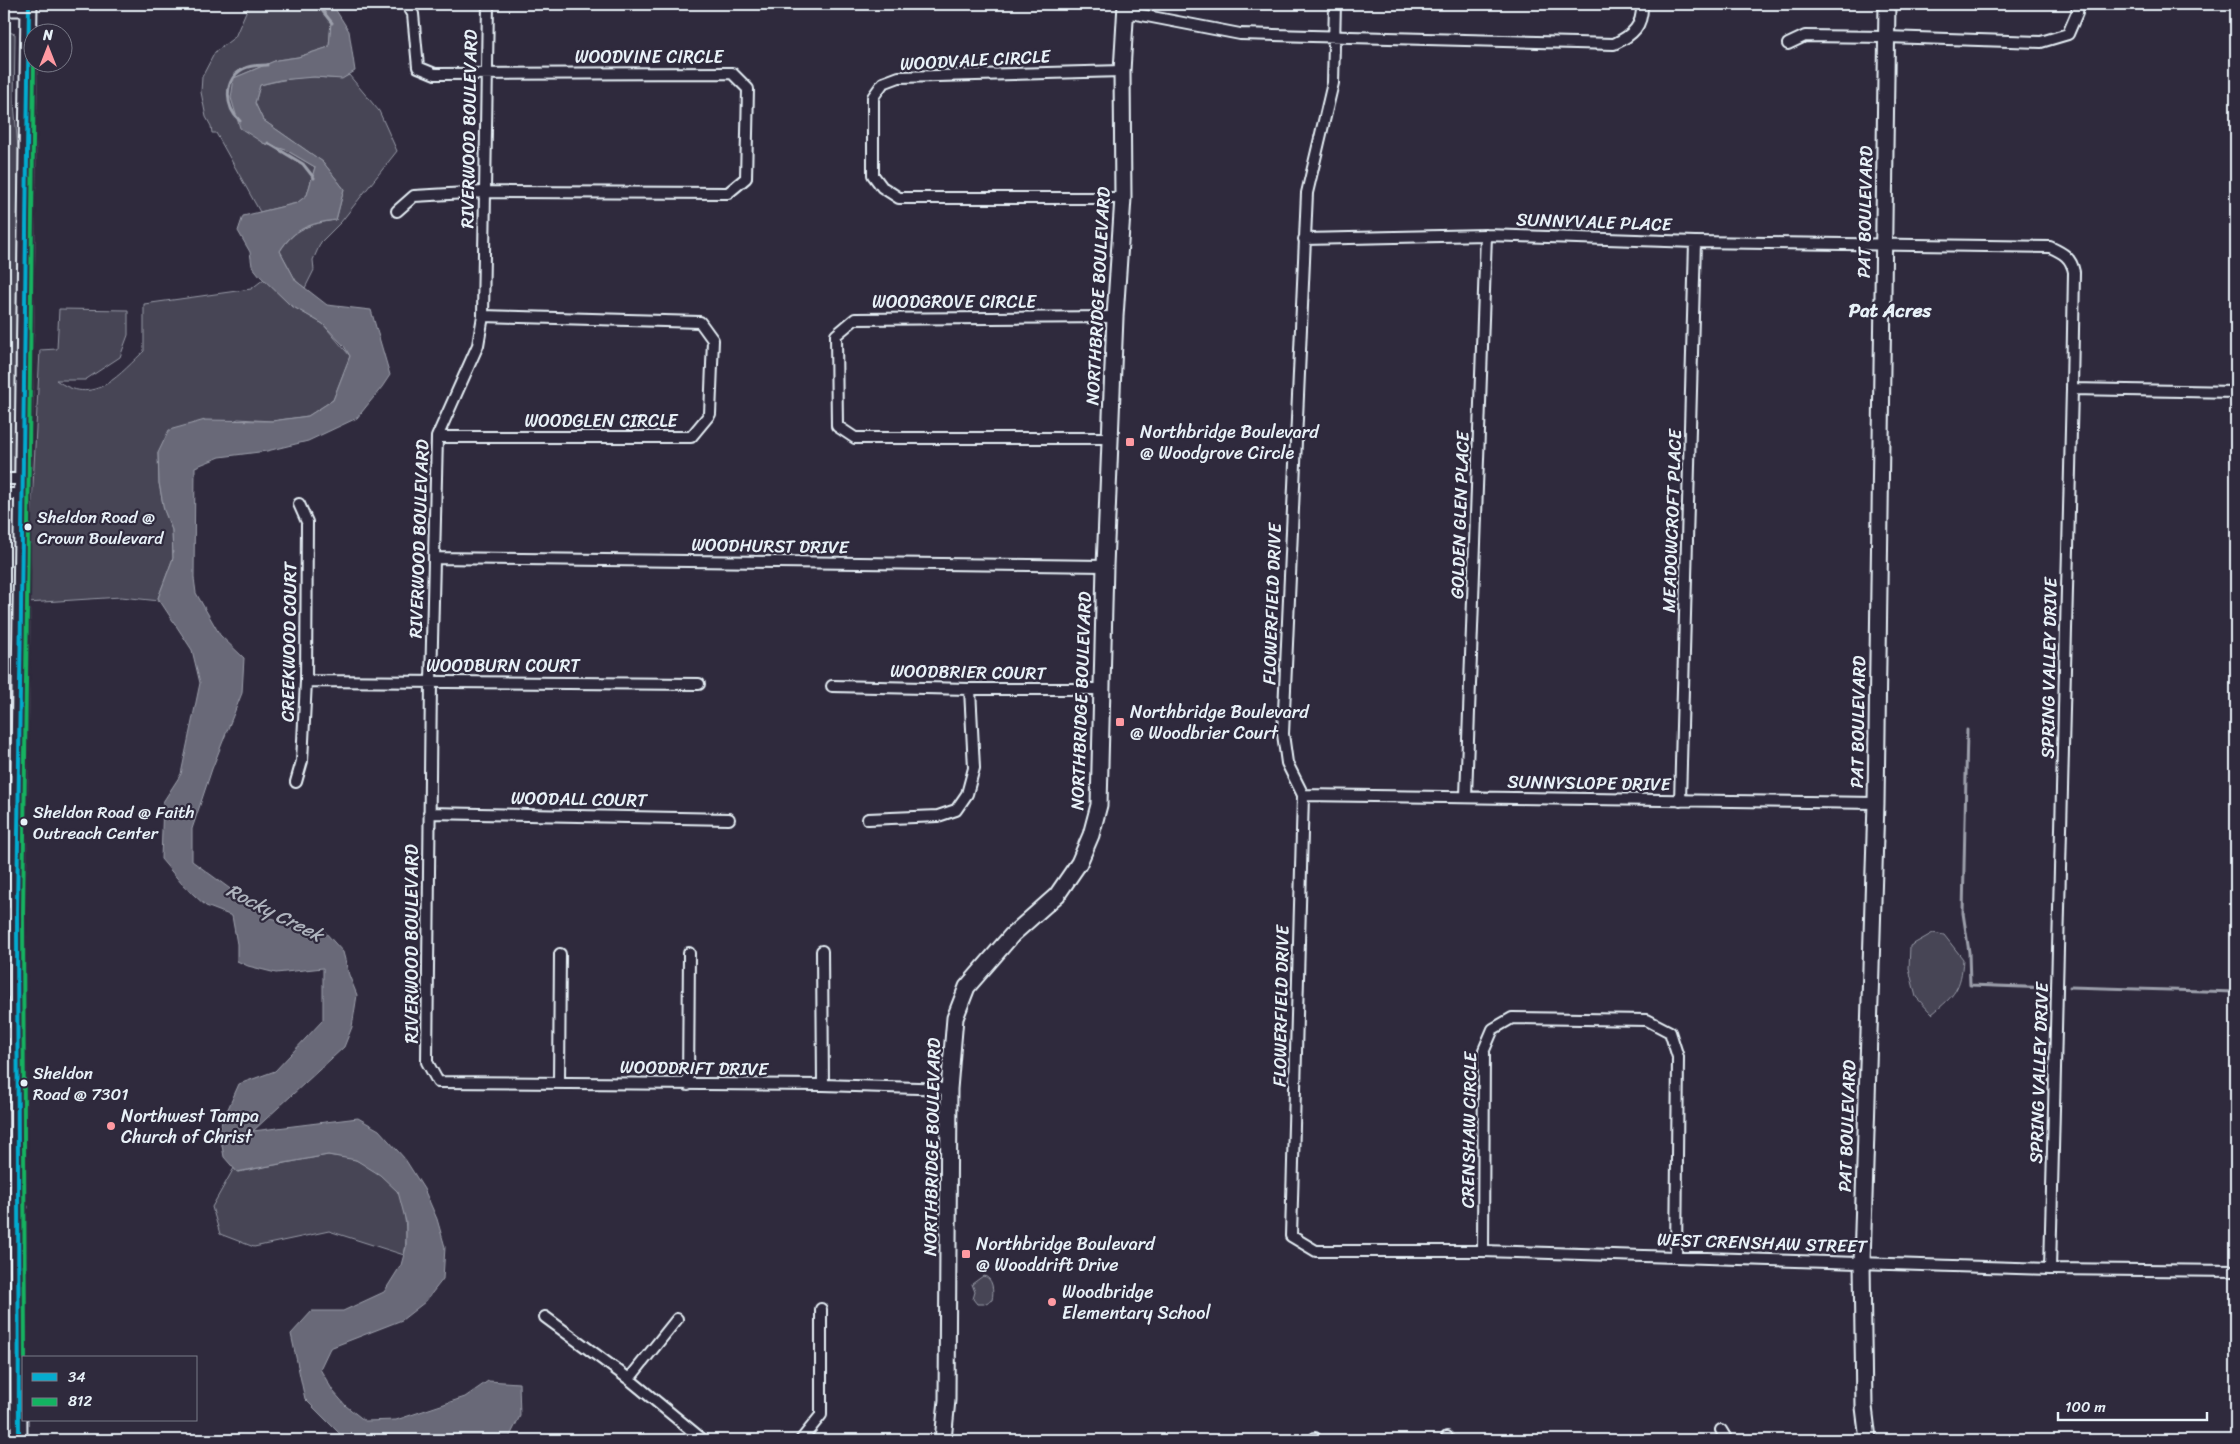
<svg xmlns="http://www.w3.org/2000/svg" width="2240" height="1444" font-family="Sriracha,sans-serif">
<style>
.green{fill:#464455;stroke:#979aa6}
.water{fill:#696978;stroke:#9c9fab}
.lines{fill:none;stroke-linecap:round;stroke-linejoin:round}
.stream{stroke:#9c9fab;stroke-width:3}
.street-casing{stroke:#e8f1f8;stroke-width:14}
.secondary-casing{stroke:#e8f1f8;stroke-width:19}
.street{stroke:#2f2a3d;stroke-width:10}
.secondary{stroke:#2f2a3d;stroke-width:15}
.bus-1-casing{stroke:#2f2a3d;stroke-width:8}
.bus-2-casing{stroke:#2f2a3d;stroke-width:8}
.bus-1{stroke:#06acd0;stroke-width:4}
.bus-2{stroke:#13b361;stroke-width:4}
.poi-dot{fill:#ff9aa2;stroke:#2f2a3d;stroke-width:2}
.bus-dot{fill:#e8f1f8;stroke:#2f2a3d;stroke-width:2}
.labels{text-anchor:middle;stroke-width:4.5;stroke-linejoin:round;paint-order:stroke}
.bus-label{font-size:17px;fill:#e8f1f8;stroke:#2f2a3d;text-anchor:start}
.street-label{font-size:18px;fill:#e8f1f8;stroke:#2f2a3d}
.poi-label{font-size:18px;fill:#e8f1f8;stroke:#2f2a3d;text-anchor:start}
.neighbourhood-label{font-size:19px;font-weight:bold;fill:#e8f1f8;stroke:#2f2a3d}
.water-label{font-size:19px;font-style:italic;fill:#afb4be;stroke:#2f2a3d}
</style>
<rect width="100%" height="100%" fill="#2f2a3d"/>
<filter id="ink" filterUnits="userSpaceOnUse"><feTurbulence type="fractalNoise" baseFrequency=".02" numOctaves="2"/><feDisplacementMap in="SourceGraphic" scale="10" xChannelSelector="R" yChannelSelector="G"/><feConvolveMatrix kernelMatrix="1 2 1 2 8 2 1 2 1" color-interpolation-filters="sRGB"/></filter>
<g filter="url(#ink)">
<path class="green" d="M 283,4 L 320,4 L 331,22 L 329,47 L 298,57 L 277,60 L 234,78 L 263,143 L 286,150 L 315,167 L 307,195 L 297,203 L 260,212 L 216,133 L 212,133 L 211,126 L 206,117 L 201,92 L 202,77 L 215,52 L 235,37 L 248,7 Z
M 9,32 L 15,34 L 15,38 L 14,103 L 18,149 L 19,452 L 14,476 L 6,479 L 4,470 L 4,51 Z
M 349,75 L 379,111 L 397,151 L 341,222 L 321,242 L 313,260 L 314,270 L 305,288 L 296,281 L 280,251 C 295,228 310,224 336,220 L 344,189 L 323,162 L 263,120 L 255,103 L 260,85 C 277,81 296,77 314,77 C 326,77 338,81 349,75 Z
M 264,279 L 290,305 L 323,324 L 350,356 L 333,400 L 308,416 L 272,421 L 238,419 L 158,453 L 159,483 L 164,510 L 172,530 L 173,558 L 158,598 L 160,601 L 121,597 L 27,603 L 40,350 L 57,349 L 59,309 L 128,310 L 128,335 L 120,357 L 85,380 L 56,380 C 93,407 117,377 144,351 L 144,304 L 251,289 Z
M 1933,933 L 1944,935 L 1963,959 C 1961,989 1955,995 1932,1014 L 1916,997 L 1909,969 L 1910,946 Z
M 328,1155 C 337,1157 349,1157 358,1161 C 371,1168 389,1179 397,1191 C 406,1204 408,1240 404,1255 L 329,1231 L 254,1247 L 220,1234 L 212,1207 L 234,1168 L 238,1172 Z
M 983,1276 C 993,1277 994,1291 992,1300 L 984,1304 L 977,1304 L 973,1299 L 975,1292 L 972,1284 Z"/>
<path class="water" d="M 320,4 L 332,4 L 349,31 L 355,71 L 342,79 L 314,77 L 280,80 L 260,85 L 255,103 L 263,120 L 323,162 L 344,189 L 336,220 C 311,223 294,228 280,251 L 296,281 L 327,305 L 371,310 L 390,375 L 382,387 L 357,418 L 308,441 L 267,451 L 220,457 L 195,467 L 194,578 L 196,593 L 220,635 L 244,658 L 242,693 L 212,769 L 192,829 L 192,861 L 270,918 L 325,932 L 343,952 L 349,975 L 357,995 L 352,1027 L 344,1047 L 253,1131 L 358,1118 L 379,1130 L 405,1159 L 424,1189 L 437,1219 L 445,1247 L 443,1279 L 425,1302 L 402,1320 L 330,1348 L 320,1369 L 333,1391 L 346,1406 L 365,1421 L 396,1420 L 465,1397 L 488,1381 L 519,1383 L 520,1416 L 508,1440 L 460,1440 L 448,1435 L 439,1440 L 346,1440 L 305,1399 L 291,1334 L 312,1311 L 343,1311 L 384,1292 L 401,1265 L 406,1247 L 406,1222 L 398,1192 L 380,1175 L 356,1160 L 328,1155 L 237,1172 L 224,1157 L 219,1129 L 239,1084 L 275,1071 L 323,1020 L 323,968 L 276,973 L 248,966 L 237,961 L 237,944 L 232,916 L 206,906 L 182,884 L 161,859 L 163,802 L 181,774 L 200,683 L 192,650 L 158,598 L 173,558 L 172,530 L 164,510 L 159,483 L 158,453 L 169,430 L 205,420 L 272,421 L 308,416 L 333,400 L 350,356 L 344,346 L 323,324 L 290,305 L 260,276 L 252,266 L 250,252 L 238,231 L 243,216 L 297,203 L 307,195 L 315,167 L 286,150 L 263,143 L 240,128 L 231,98 L 234,78 L 277,60 L 298,57 L 329,47 L 331,22 Z"/>
<g class="lines">
<path class="stream" d="M 317,4 L 332,23
M 240,121 C 225,107 223,80 243,69 C 251,65 259,65 267,65
M 268,143 L 303,164 L 314,178
M 1967,730 L 1963,913 L 1969,952 L 1970,985 L 2050,988
M 2070,987 L 2236,992"/>
<g class="street-casing">
<path id="street" d="M 488,4 L 483,316 L 478,345 L 437,437 L 431,682 L 427,1062 L 438,1082 L 823,1085 L 949,1089
M 1335,4 L 1333,83 L 1307,193 L 1283,734 L 1287,763 L 1303,795 L 1291,1236 L 1316,1251 L 1483,1251 L 2050,1269 L 2236,1271
M 1126,12 L 1240,34 L 1614,44 C 1633,35 1643,26 1642,4
M 1788,44 L 1805,36 L 1886,37 L 2041,42 L 2068,34 L 2077,13 L 2078,4
M 1122,71 L 899,77 L 883,83 L 873,97 L 873,175 L 882,187 L 899,198 L 1123,198
M 397,211 L 414,196 L 484,192 L 728,193 L 746,178 L 748,89 L 732,73 L 435,74 L 418,67 L 413,14 L 407,4
M 1304,239 L 1486,235 L 1695,242 L 2050,247 C 2063,253 2071,257 2074,272 L 2072,389 L 2050,1269
M 2072,389 L 2236,392
M 437,437 L 691,437 L 710,414 L 713,340 L 700,322 L 483,316
M 1110,438 L 855,438 L 837,426 L 836,335 L 855,319 L 1115,317
M 4,479 L 23,479
M 4,494 L 23,494
M 434,558 L 1105,566
M 306,681 L 699,684
M 832,686 L 970,689 L 1103,689
M 296,782 L 302,761 L 306,681 L 307,522 L 299,504
M 1303,795 L 1876,803
M 1466,796 L 1486,235
M 4,800 L 19,800
M 1680,801 L 1695,242
M 429,813 L 729,819
M 868,819 L 938,816 L 956,810 L 967,794 L 974,768 L 970,689
M 4,913 L 17,913
M 822,951 L 823,1085
M 4,1033 L 17,1033
M 559,1082 L 560,954
M 688,1085 L 689,953
M 1483,1251 L 1484,1050 L 1493,1029 L 1512,1018 L 1647,1020 L 1670,1032 L 1678,1057 L 1676,1257
M 545,1317 L 629,1379 L 703,1440
M 4,1347 L 20,1347
M 629,1379 L 677,1319
M 1721,1430 L 1727,1440
M 801,1440 L 821,1415 L 821,1309
M 1315,1440 L 1315,1438
M 1447,1440 L 1447,1437"/>
</g>
<g class="secondary-casing">
<path id="secondary" d="M 4,8 L 29,8
M 4,1207 L 19,1207
M 19,1440 L 17,913 L 29,4
M 943,1440 L 947,1400 L 949,1089 L 955,1018 L 967,987 L 1012,935 L 1057,895 L 1079,863 L 1091,835 L 1099,805 L 1105,566 L 1115,317 L 1123,198 L 1122,71 L 1126,4
M 1868,1440 L 1864,1407 L 1862,1263 L 1876,803 L 1887,4"/>
</g>
<use href="#street" class="street"/>
<use href="#secondary" class="secondary"/>
<g class="bus-1-casing">
<path id="bus-1" d="M 19,1440 L 17,913 L 29,4"/>
</g>
<g class="bus-2-casing">
<path id="bus-2" d="M 25,1358 L 23,913 L 34,62"/>
</g>
<use href="#bus-1" class="bus-1"/>
<use href="#bus-2" class="bus-2"/>
</g>
</g>
<g class="poi-dot">
<rect x="1125" y="437" width="10" height="10" rx="2.5"/>
<rect x="1115" y="717" width="10" height="10" rx="2.5"/>
<circle cx="111" cy="1126" r="5"/>
<rect x="961" y="1249" width="10" height="10" rx="2.5"/>
<circle cx="1052" cy="1302" r="5"/>
</g>
<g class="bus-dot">
<circle cx="28" cy="527" r="4.5"/>
<circle cx="24" cy="822" r="4.5"/>
<circle cx="24" cy="1083" r="4.5"/>
</g>
<g class="labels">
<g class="bus-label">
<text x="37" y="523">Sheldon Road @<tspan x="37" dy="21">Crown Boulevard</tspan></text>
<text x="33" y="818">Sheldon Road @ Faith<tspan x="33" dy="21">Outreach Center</tspan></text>
<text x="33" y="1079">Sheldon<tspan x="33" dy="21">Road @ 7301</tspan></text>
</g>
<g class="street-label">
<text x="649" y="63">WOODVINE CIRCLE</text>
<text transform="translate(975 60) rotate(-3)" y="6">WOODVALE CIRCLE</text>
<text transform="translate(469 129) rotate(-89)" y="6">RIVERWOOD BOULEVARD</text>
<text transform="translate(1865 212) rotate(-89)" y="6">PAT BOULEVARD</text>
<text transform="translate(1594 222) rotate(2)" y="6">SUNNYVALE PLACE</text>
<text transform="translate(1098 296) rotate(-87)" y="6">NORTHBRIDGE BOULEVARD</text>
<text x="954" y="308">WOODGROVE CIRCLE</text>
<text x="601" y="427">WOODGLEN CIRCLE</text>
<text transform="translate(1460 515) rotate(-88)" y="6">GOLDEN GLEN PLACE</text>
<text transform="translate(1672 521) rotate(-88)" y="6">MEADOWCROFT PLACE</text>
<text transform="translate(419 539) rotate(-88)" y="6">RIVERWOOD BOULEVARD</text>
<text transform="translate(770 546) rotate(1)" y="6">WOODHURST DRIVE</text>
<text transform="translate(1272 604) rotate(-88)" y="6">FLOWERFIELD DRIVE</text>
<text transform="translate(289 642) rotate(-89)" y="6">CREEKWOOD COURT</text>
<text x="503" y="672">WOODBURN COURT</text>
<text transform="translate(2049 668) rotate(-89)" y="6">SPRING VALLEY DRIVE</text>
<text transform="translate(968 672) rotate(1)" y="6">WOODBRIER COURT</text>
<text transform="translate(1081 701) rotate(-88)" y="6">NORTHBRIDGE BOULEVARD</text>
<text transform="translate(1858 722) rotate(-89)" y="6">PAT BOULEVARD</text>
<text transform="translate(1589 783) rotate(1)" y="6">SUNNYSLOPE DRIVE</text>
<text transform="translate(579 799) rotate(1)" y="6">WOODALL COURT</text>
<text transform="translate(412 944) rotate(-90)" y="6">RIVERWOOD BOULEVARD</text>
<text transform="translate(1281 1006) rotate(-89)" y="6">FLOWERFIELD DRIVE</text>
<text transform="translate(694 1068) rotate(1)" y="6">WOODDRIFT DRIVE</text>
<text transform="translate(2039 1073) rotate(-88)" y="6">SPRING VALLEY DRIVE</text>
<text transform="translate(1847 1126) rotate(-88)" y="6">PAT BOULEVARD</text>
<text transform="translate(1469 1130) rotate(-89)" y="6">CRENSHAW CIRCLE</text>
<text transform="translate(932 1147) rotate(-89)" y="6">NORTHBRIDGE BOULEVARD</text>
<text transform="translate(1762 1243) rotate(2)" y="6">WEST CRENSHAW STREET</text>
</g>
<g class="poi-label">
<text x="1140" y="438">Northbridge Boulevard<tspan x="1140" dy="21">@ Woodgrove Circle</tspan></text>
<text x="1130" y="718">Northbridge Boulevard<tspan x="1130" dy="21">@ Woodbrier Court</tspan></text>
<text x="121" y="1122">Northwest Tampa<tspan x="121" dy="21">Church of Christ</tspan></text>
<text x="976" y="1250">Northbridge Boulevard<tspan x="976" dy="21">@ Wooddrift Drive</tspan></text>
<text x="1062" y="1298">Woodbridge<tspan x="1062" dy="21">Elementary School</tspan></text>
</g>
<g class="neighbourhood-label">
<text x="1890" y="317">Pat Acres</text>
</g>
<g class="water-label">
<text transform="translate(275 912) rotate(27)" y="7">Rocky Creek</text>
</g>
</g>
<rect width="2240" height="1444" fill="none" stroke="#2f2a3d" stroke-width="20"/>
<rect x="10" y="10" width="2220" height="1424" fill="none" stroke="#e8f1f8" stroke-width="2" filter="url(#ink)"/>
<rect x="22" y="1356" width="175" height="65" fill="#2f2a3d" stroke="#797a88"/>
<rect x="32" y="1373" width="25" height="8" fill="#06acd0" stroke="#797a88"/>
<text x="68" y="1382" font-size="15" fill="#e8f1f8">34</text>
<rect x="32" y="1398" width="25" height="8" fill="#13b361" stroke="#797a88"/>
<text x="68" y="1406" font-size="15" fill="#e8f1f8">812</text>
<g transform="translate(48 48)"><circle r="24" fill="#2f2a3d" stroke="#797a88"/>
<path d="M0-4L9 19L0 12L-9 19Z" fill="#ff9aa2"/>
<text y="-8" font-size="14" font-weight="bold" text-anchor="middle" fill="#e8f1f8">N</text>
</g>
<path d="M2058 1412v8h149v-8" fill="none" stroke="#e8f1f8" stroke-width="2.5"/>
<text x="2065" y="1412" font-size="15" fill="#e8f1f8" stroke="#2f2a3d" stroke-width="4" paint-order="stroke">100 m</text>
</svg>
